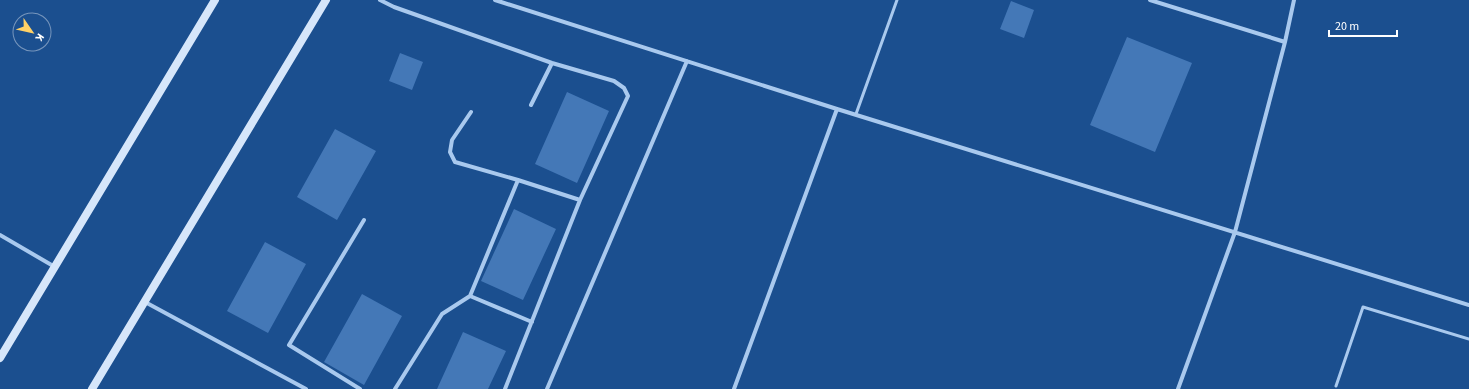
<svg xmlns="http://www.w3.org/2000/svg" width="1469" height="389" font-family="'Source Sans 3',sans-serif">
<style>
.building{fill:#4478b7}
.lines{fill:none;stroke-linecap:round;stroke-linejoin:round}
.lane{stroke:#a9c9ee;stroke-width:3}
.street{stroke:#a9c9ee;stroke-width:4}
.secondary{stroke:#d6e6fa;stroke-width:8}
</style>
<rect width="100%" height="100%" fill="#1b4f8f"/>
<path class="building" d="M 1011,1 L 1034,10 L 1024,38 L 1000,29 Z
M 1127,37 L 1192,63 L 1155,152 L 1090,125 Z
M 400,53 L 423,62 L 412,90 L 389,81 Z
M 567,92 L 609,111 L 577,183 L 535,164 Z
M 335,129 L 376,151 L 337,220 L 297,197 Z
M 514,209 L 556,229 L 523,300 L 481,281 Z
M 265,242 L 306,264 L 268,333 L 227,311 Z
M 362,294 L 402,316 L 364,385 L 324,362 Z
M 463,332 L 506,351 L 488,389 L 437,389 Z"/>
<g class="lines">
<path class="lane" d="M 856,114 L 897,0
M 1336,386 L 1363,307 L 1469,339"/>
<path class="street" d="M 380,0 L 394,7 L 552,63 L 614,81 L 624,88 L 628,96 L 580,200 L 505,389
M 495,0 L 837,109 L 1469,305
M 1150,0 L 1285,42
M 531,105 L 552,63
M 471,112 L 452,140 L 450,152 L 455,162 L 518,180 L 580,200
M 518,180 L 470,296 L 532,322
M 0,235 L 55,267
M 145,302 L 306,389
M 360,389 L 289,345 L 364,220
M 395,389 L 442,314 L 470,296
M 547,389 L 687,61
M 734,389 L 837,109
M 1178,389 L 1235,232 L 1285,42 L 1294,0"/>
<path class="secondary" d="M 0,358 L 215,0
M 92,389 L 326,0"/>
</g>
<g transform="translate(32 32) rotate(124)"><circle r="19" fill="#1b4f8f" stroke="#7695bc"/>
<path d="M0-3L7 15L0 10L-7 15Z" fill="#ffd166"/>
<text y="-6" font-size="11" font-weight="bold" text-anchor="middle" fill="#ffffff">K</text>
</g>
<path d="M1329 30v6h68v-6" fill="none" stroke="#ffffff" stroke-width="2"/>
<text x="1335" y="30" font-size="12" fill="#ffffff" stroke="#1b4f8f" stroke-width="3" paint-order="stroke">20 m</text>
</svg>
